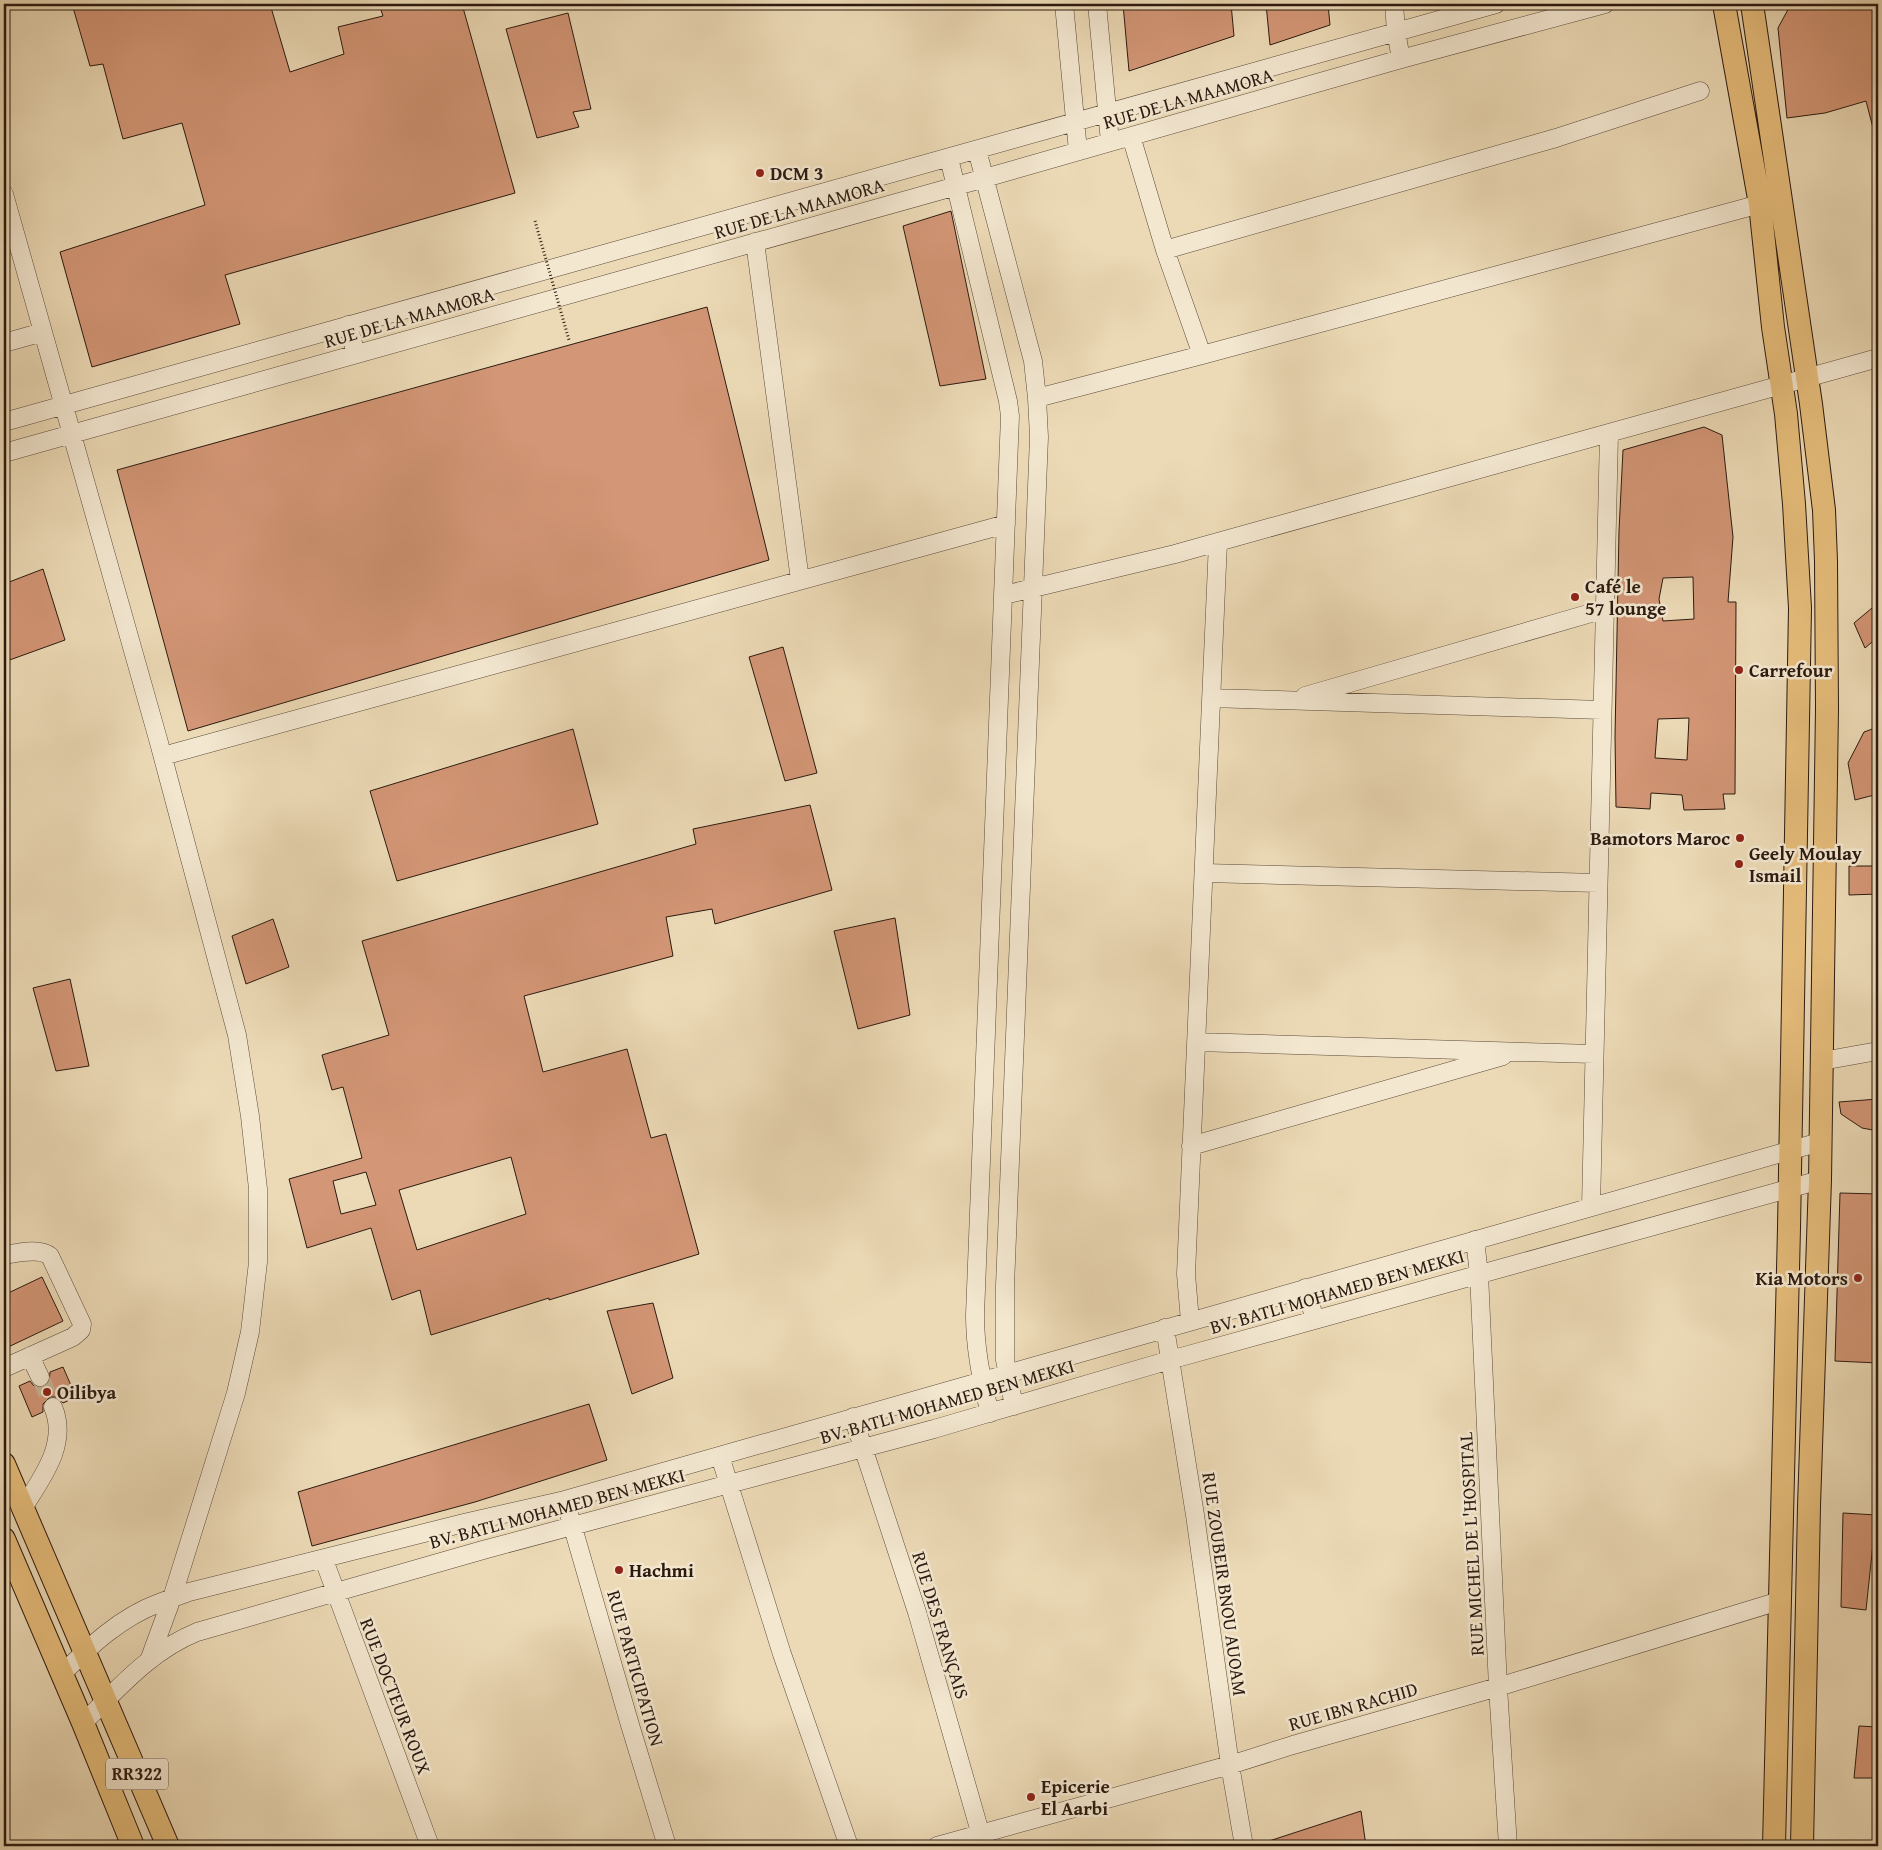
<svg xmlns="http://www.w3.org/2000/svg" width="1882" height="1850" font-family="'Gentium Book Plus',serif">
<style>
.building{fill:#d39676;stroke:#2b1a10;fill-rule:evenodd}
.lines{fill:none;stroke-linecap:round;stroke-linejoin:round}
.minor-tunnel{stroke:#c5b495;stroke-width:18;stroke-dasharray:18 9;stroke-linecap:butt}
.minor-casing{stroke:#5b4a3a;stroke-width:19}
.major-casing{stroke:#2b1a10;stroke-width:24}
.minor{stroke:#f3e7d0;stroke-width:18}
.major{stroke:#e6bd7b;stroke-width:22}
.path-bridge{stroke:#2b1a10;stroke-width:3;stroke-dasharray:1 2.5;stroke-linecap:butt}
.poi-dot{fill:#8f2418;stroke:#f3e7d0;stroke-width:2}
.labels{text-anchor:middle;stroke-width:5;stroke-linejoin:round;paint-order:stroke}
.shield{fill:#f3e7d0;stroke:#67584a;stroke-width:1}
.shield-label{font-size:18px;font-weight:bold;fill:#2b1a10}
.street-label{font-size:19px;fill:#2b1a10;stroke:#f3e7d0}
.poi-label{font-size:19px;font-weight:bold;fill:#2b1a10;stroke:#f3e7d0;text-anchor:start}
</style>
<rect width="100%" height="100%" fill="#ecdab6"/>
<filter id="stains"><feTurbulence type="fractalNoise" baseFrequency=".004" numOctaves="4"/><feColorMatrix values="0 0 0 0 .2 0 0 0 0 .09 0 0 0 0 .02 0 0 0 .5 -.17"/></filter>
<radialGradient id="worn" r=".72"><stop offset=".6" stop-color="#630" stop-opacity="0"/><stop offset="1" stop-color="#630" stop-opacity=".3"/></radialGradient>
<path class="building" d="M 72,4 L 270,4 L 290,72 L 344,54 L 338,27 L 383,16 L 379,4 L 462,4 L 515,193 L 225,275 L 240,324 L 92,367 L 60,252 L 205,205 L 182,123 L 123,139 L 103,64 L 90,66 Z
M 1123,4 L 1231,4 L 1234,36 L 1129,71 Z
M 1266,4 L 1328,4 L 1330,25 L 1270,45 Z
M 1791,4 L 1878,4 L 1878,128 L 1873,128 L 1866,101 L 1825,113 L 1787,118 L 1778,28 Z
M 568,13 L 591,109 L 573,112 L 579,127 L 537,138 L 506,29 Z
M 951,211 L 986,379 L 940,386 L 903,226 Z
M 707,307 L 769,560 L 188,731 L 117,470 Z
M 1704,427 L 1722,435 L 1733,537 L 1728,602 L 1736,602 L 1735,794 L 1723,794 L 1725,809 L 1684,810 L 1682,795 L 1651,793 L 1650,809 L 1616,807 L 1615,736 L 1619,531 L 1623,450 ZM 1693,577 L 1694,619 L 1663,621 L 1659,599 L 1663,578 ZM 1689,718 L 1687,760 L 1655,758 L 1658,719 Z
M 43,569 L 65,640 L 4,662 L 4,584 Z
M 1878,603 L 1878,637 L 1865,648 L 1854,623 Z
M 783,647 L 817,773 L 785,781 L 749,657 Z
M 1878,727 L 1878,794 L 1855,800 L 1848,763 L 1864,732 Z
M 573,729 L 598,824 L 397,881 L 370,791 Z
M 810,805 L 832,890 L 715,924 L 712,909 L 666,917 L 673,956 L 524,996 L 543,1072 L 627,1049 L 651,1138 L 666,1134 L 699,1254 L 549,1300 L 549,1298 L 431,1335 L 420,1290 L 392,1300 L 371,1228 L 307,1248 L 289,1179 L 362,1158 L 343,1087 L 332,1090 L 322,1055 L 389,1035 L 362,941 L 696,844 L 693,829 ZM 511,1157 L 526,1214 L 417,1250 L 399,1190 ZM 366,1172 L 376,1205 L 341,1214 L 333,1181 Z
M 1849,866 L 1878,866 L 1878,894 L 1849,895 Z
M 895,918 L 910,1015 L 858,1029 L 834,931 Z
M 273,919 L 289,967 L 246,984 L 232,936 Z
M 70,979 L 89,1066 L 56,1071 L 33,988 Z
M 1878,1099 L 1878,1131 L 1862,1128 L 1841,1114 L 1839,1102 Z
M 1840,1193 L 1878,1194 L 1878,1363 L 1835,1361 Z
M 42,1277 L 63,1321 L 4,1349 L 4,1295 Z
M 653,1303 L 673,1378 L 632,1394 L 607,1311 Z
M 63,1367 L 76,1397 L 63,1403 L 56,1397 L 50,1397 L 43,1404 L 43,1412 L 32,1417 L 19,1386 L 30,1381 L 34,1386 L 44,1387 L 49,1383 L 50,1372 Z
M 589,1404 L 607,1460 L 475,1502 L 312,1546 L 298,1492 Z
M 1843,1513 L 1876,1515 L 1866,1610 L 1841,1607 Z
M 1859,1726 L 1878,1727 L 1878,1778 L 1854,1778 Z
M 1361,1811 L 1366,1846 L 1263,1846 L 1263,1843 Z"/>
<g class="lines">
<path class="minor-tunnel" d="M 40,1377 L 53,1407"/>
<g class="minor-casing">
<path id="minor" d="M 1064,4 L 1078,151
M 1097,4 L 1110,142
M 1394,4 L 1396,31 L 1401,59
M 1131,136 L 1165,250 L 1202,355
M 977,150 L 1033,361 L 1037,398 L 1039,437 L 1005,1286 L 1005,1360 L 1014,1406
M 949,158 L 1008,401 L 1010,416 L 975,1315 C 975,1349 981,1380 990,1413
M 4,194 L 158,739 L 237,1035 L 250,1116 L 258,1189 L 258,1262 L 250,1332 L 236,1393 L 172,1598 L 150,1658
M 755,242 L 800,580
M 1165,250 L 1556,138 L 1700,91
M 348,325 L 356,354
M 4,343 L 43,332
M 1037,398 L 1202,355 L 1760,204
M 4,422 L 1496,4
M 4,453 L 985,178 L 1401,59 L 1605,4
M 1004,595 L 1175,554 L 1878,358
M 1305,696 L 1605,609
M 1211,698 L 1602,710
M 163,756 L 1006,524
M 1204,873 L 1598,883
M 1196,1042 L 1594,1054
M 1822,1061 L 1878,1051
M 1191,1146 L 1503,1056
M 1591,1207 L 1609,434
M 1475,1240 L 1479,1274 L 1498,1687 L 1508,1846
M 4,1255 C 17,1253 39,1247 50,1256 L 82,1324 L 81,1330 L 73,1337 L 4,1368
M 1305,1288 L 1315,1319
M 1190,1321 L 1186,1274 L 1218,542
M 1165,1328 L 1195,1515 L 1230,1765 L 1244,1846
M 30,1356 L 40,1377
M 853,1417 L 917,1612 L 984,1846
M 720,1456 L 782,1654 L 849,1846
M 565,1500 L 630,1725 L 667,1846
M 23,1508 C 41,1479 69,1444 53,1407
M 324,1560 L 430,1846
M 62,1674 C 90,1646 121,1617 159,1603 C 169,1599 179,1596 189,1592 L 464,1523 L 565,1500 L 1820,1142
M 83,1723 C 118,1689 150,1651 197,1632 L 483,1550 L 934,1429 L 1170,1360 L 1820,1180
M 937,1846 L 1230,1765 L 1293,1745 L 1498,1687 L 1779,1601"/>
</g>
<g class="major-casing">
<path id="major" d="M 1724,4 L 1760,204 L 1773,327 L 1786,414 L 1794,504 L 1800,608 L 1789,1228 L 1774,1846
M 1752,4 L 1811,404 L 1824,510 L 1826,561 L 1827,709 L 1820,1180 L 1809,1506 L 1802,1846
M 4,1464 L 168,1846
M 4,1539 L 83,1723 L 133,1846"/>
</g>
<use href="#minor" class="minor"/>
<use href="#major" class="major"/>
<path class="path-bridge" d="M 535,221 L 569,340"/>
</g>
<g class="poi-dot">
<circle cx="760" cy="173" r="5"/>
<circle cx="1575" cy="597" r="5"/>
<circle cx="1739" cy="670" r="5"/>
<circle cx="1740" cy="838" r="5"/>
<circle cx="1739" cy="864" r="5"/>
<circle cx="1858" cy="1278" r="5"/>
<circle cx="47" cy="1392" r="5"/>
<circle cx="619" cy="1570" r="5"/>
<circle cx="1031" cy="1797" r="5"/>
</g>
<g class="labels">
<rect class="shield" x="106" y="1758.5" width="62" height="31" rx="4"/>
<g class="shield-label">
<text x="137" y="1780">RR322</text>
</g>
<g class="street-label">
<text transform="translate(1188 98) rotate(-16)" y="7">RUE DE LA MAAMORA</text>
<text transform="translate(799 208) rotate(-16)" y="7">RUE DE LA MAAMORA</text>
<text transform="translate(409 317) rotate(-16)" y="7">RUE DE LA MAAMORA</text>
<text transform="translate(1337 1291) rotate(-16)" y="7">BV. BATLI MOHAMED BEN MEKKI</text>
<text transform="translate(947 1401) rotate(-16)" y="7">BV. BATLI MOHAMED BEN MEKKI</text>
<text transform="translate(557 1508) rotate(-15)" y="7">BV. BATLI MOHAMED BEN MEKKI</text>
<text transform="translate(1471 1544) rotate(-93)" y="7">RUE MICHEL DE L'HOSPITAL</text>
<text transform="translate(1225 1584) rotate(82)" y="7">RUE ZOUBEIR BNOU AUOAM</text>
<text transform="translate(941 1625) rotate(73)" y="7">RUE DES FRANÇAIS</text>
<text transform="translate(636 1668) rotate(74)" y="7">RUE PARTICIPATION</text>
<text transform="translate(396 1696) rotate(69)" y="7">RUE DOCTEUR ROUX</text>
<text transform="translate(1353 1706) rotate(-16)" y="7">RUE IBN RACHID</text>
</g>
<g class="poi-label">
<text x="770" y="180">DCM 3</text>
<text x="1585" y="593">Café le<tspan x="1585" dy="22">57 lounge</tspan></text>
<text x="1749" y="677">Carrefour</text>
<text x="1730" y="845" text-anchor="end">Bamotors Maroc</text>
<text x="1749" y="860">Geely Moulay<tspan x="1749" dy="22">Ismail</tspan></text>
<text x="1848" y="1285" text-anchor="end">Kia Motors</text>
<text x="57" y="1399">Oilibya</text>
<text x="629" y="1577">Hachmi</text>
<text x="1041" y="1793">Epicerie<tspan x="1041" dy="22">El Aarbi</tspan></text>
</g>
</g>
<rect width="1882" height="1850" fill="none" stroke="#ecdab6" stroke-width="20"/>
<rect x="5" y="5" width="1872" height="1840" fill="none" stroke="#2b1a10" stroke-width="2.5"/>
<rect x="10" y="10" width="1862" height="1830" fill="none" stroke="#2b1a10"/>
<rect width="100%" height="100%" filter="url(#stains)"/>
<rect width="100%" height="100%" fill="url(#worn)"/>
</svg>
